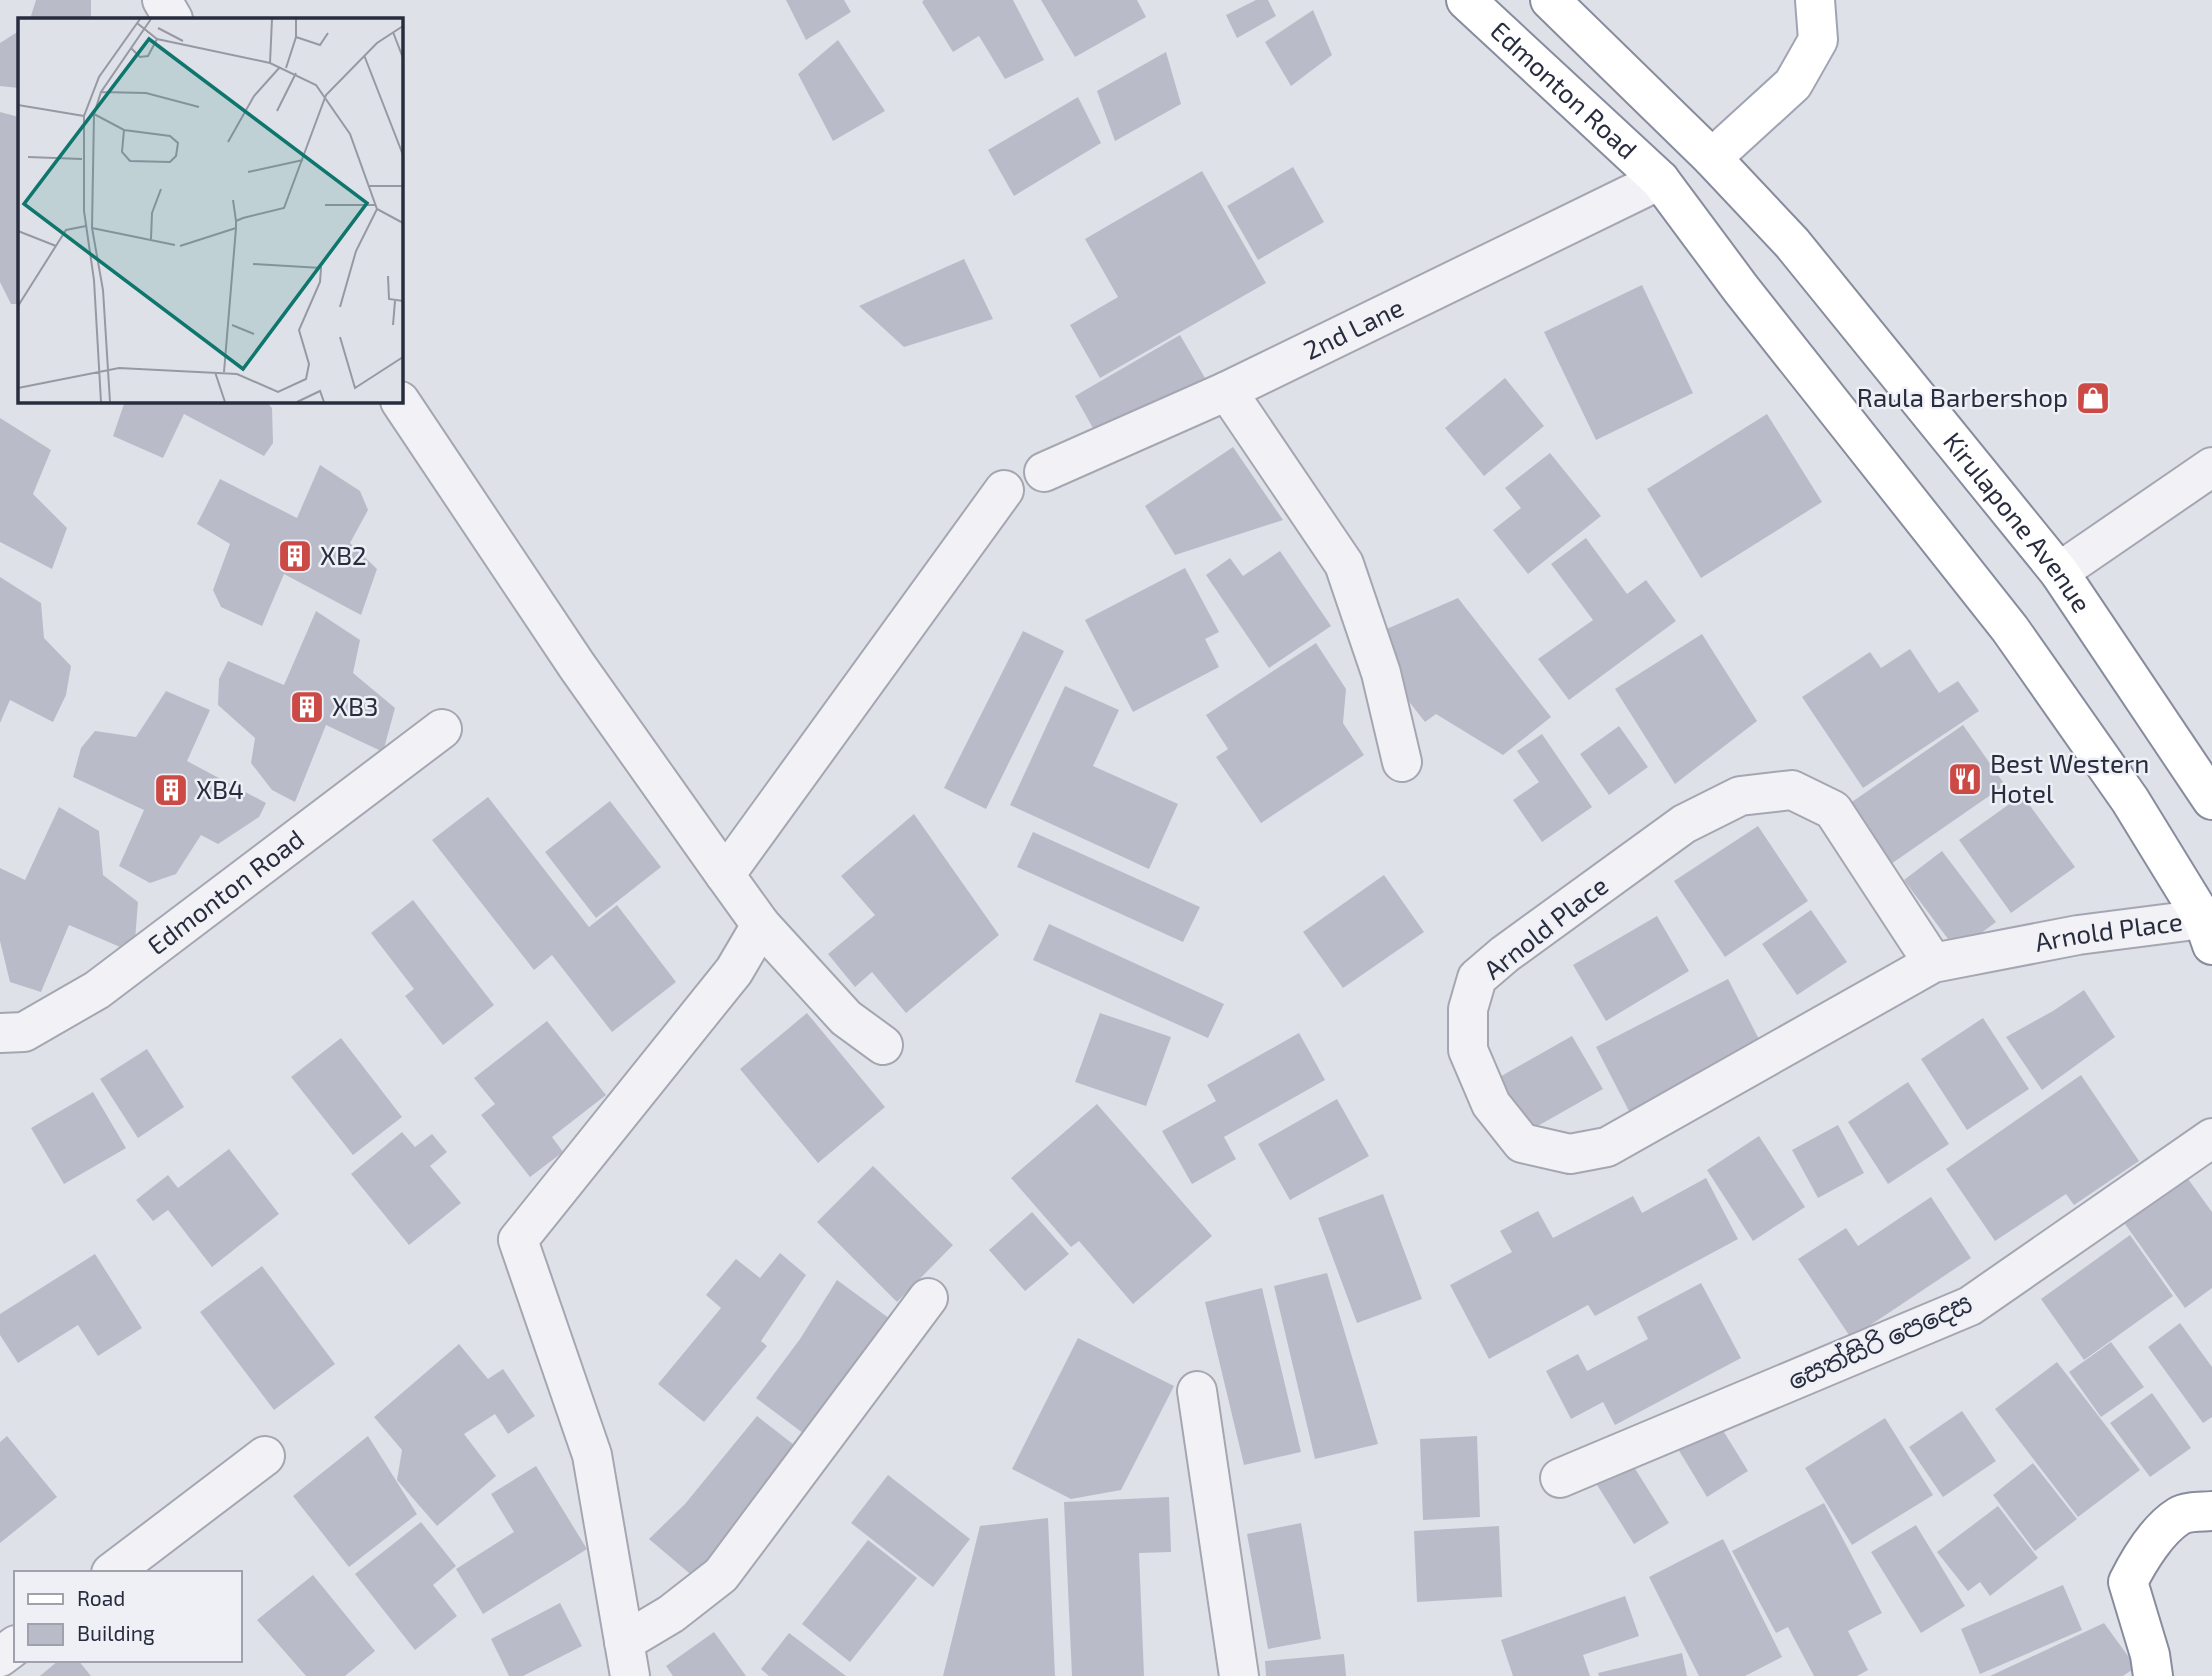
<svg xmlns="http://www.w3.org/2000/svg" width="2212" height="1676" font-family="'Exo 2','Noto Sans Sinhala',sans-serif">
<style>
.building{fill:#b9bcc8}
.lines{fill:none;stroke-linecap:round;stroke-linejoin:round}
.minor-casing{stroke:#a4a7b2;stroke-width:42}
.major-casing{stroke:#9fa3b3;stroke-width:42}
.highway-casing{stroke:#878c9e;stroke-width:42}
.minor{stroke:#f2f2f6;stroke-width:38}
.major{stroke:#fff;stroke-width:38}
.highway{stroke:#fff;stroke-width:38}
.labels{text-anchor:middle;stroke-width:5;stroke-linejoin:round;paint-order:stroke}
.street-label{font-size:26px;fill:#282c3f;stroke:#eef0f6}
.poi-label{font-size:26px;fill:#282c3f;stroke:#eef0f6;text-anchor:start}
.inset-road{fill:none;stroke:#9699a4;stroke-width:2}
.view{fill:#0f766e;fill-opacity:0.15;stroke:#0f766e;stroke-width:3.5}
.inset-edge{fill:none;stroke:#282c3f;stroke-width:3.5}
</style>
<rect width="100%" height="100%" fill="#dfe1e8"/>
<path class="building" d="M 36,0 L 91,0 L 91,19 L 30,19 Z
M 786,0 L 844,0 L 851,12 L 806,40 Z
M 924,0 L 1013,0 L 1044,60 L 1005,79 L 979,36 L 953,52 L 922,2 Z
M 1041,0 L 1137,0 L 1146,17 L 1075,57 Z
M 1256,0 L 1268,0 L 1276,16 L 1237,38 L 1226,15 Z
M 1313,10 L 1332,55 L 1291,86 L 1265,42 Z
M 19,31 L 19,88 L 0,86 L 0,43 Z
M 838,40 L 885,111 L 833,141 L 798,74 Z
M 1166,52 L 1181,104 L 1115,141 L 1097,91 Z
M 1078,97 L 1101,143 L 1014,196 L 988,150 Z
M 0,112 L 19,117 L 19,304 L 11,304 L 0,282 Z
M 1293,167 L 1324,222 L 1258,260 L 1227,206 Z
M 1202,171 L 1266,283 L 1100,378 L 1070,325 L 1118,297 L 1085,239 Z
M 964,259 L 993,319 L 904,347 L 859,306 Z
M 1642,285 L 1693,393 L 1596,440 L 1544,332 Z
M 1180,335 L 1205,378 L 1099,439 L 1075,396 Z
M 1505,378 L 1544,426 L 1484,476 L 1445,428 Z
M 125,401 L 266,401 L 272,408 L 273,443 L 264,456 L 184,414 L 163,458 L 113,436 Z
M 1767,414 L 1822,502 L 1701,578 L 1647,489 Z
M 0,418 L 51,450 L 33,494 L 67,528 L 52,569 L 0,542 Z
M 1233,447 L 1283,520 L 1175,555 L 1145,506 Z
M 1550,453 L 1601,516 L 1528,574 L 1493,530 L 1521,508 L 1505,488 Z
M 320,465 L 360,491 L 368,510 L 350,543 L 377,569 L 361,615 L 284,574 L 262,626 L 221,607 L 213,590 L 230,544 L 197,524 L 220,479 L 297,518 Z
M 1586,538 L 1627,594 L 1646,580 L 1676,621 L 1569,700 L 1538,659 L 1593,620 L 1551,564 Z
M 1280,551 L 1331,626 L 1269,668 L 1206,575 L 1230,558 L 1243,576 Z
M 1185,568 L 1219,632 L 1205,639 L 1219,667 L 1133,712 L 1085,620 Z
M 0,577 L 41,603 L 44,638 L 71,666 L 66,695 L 53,722 L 10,700 L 0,723 Z
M 1458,598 L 1551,717 L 1503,755 L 1436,714 L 1425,722 L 1392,680 L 1402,671 L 1382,631 Z
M 316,611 L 360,640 L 353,673 L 395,708 L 383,752 L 326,725 L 295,802 L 272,790 L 251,763 L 255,738 L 218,705 L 219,679 L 228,661 L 284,685 Z
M 1023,631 L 1064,651 L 986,809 L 944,788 Z
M 1702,634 L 1757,721 L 1675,784 L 1615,689 Z
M 1316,643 L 1346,689 L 1343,723 L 1364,755 L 1261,823 L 1216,757 L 1228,749 L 1206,715 Z
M 1910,649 L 1939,693 L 1958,681 L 1979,711 L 1863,788 L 1802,697 L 1870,652 L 1881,668 Z
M 1065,686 L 1119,710 L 1093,766 L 1178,804 L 1149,869 L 1010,805 Z
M 166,691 L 210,710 L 187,761 L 266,803 L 259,817 L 218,844 L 201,835 L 176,874 L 150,883 L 119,866 L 144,810 L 73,777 L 81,748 L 95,731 L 136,737 Z
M 1963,725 L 2005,785 L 1891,864 L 1849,804 Z
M 1619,726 L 1648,767 L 1609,795 L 1580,754 Z
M 1542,734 L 1592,807 L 1542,842 L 1513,800 L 1539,782 L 1517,751 Z
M 2022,795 L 2075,867 L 2011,913 L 1959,840 Z
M 488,797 L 589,927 L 617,905 L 676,982 L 612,1032 L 552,955 L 534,970 L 432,840 Z
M 610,801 L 661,867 L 596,918 L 545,852 Z
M 59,807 L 99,831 L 103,875 L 138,902 L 134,953 L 69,925 L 41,992 L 10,982 L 0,941 L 0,868 L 25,880 Z
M 914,814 L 999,935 L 906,1013 L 872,972 L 855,987 L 828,954 L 875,915 L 841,876 Z
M 1758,826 L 1808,901 L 1725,957 L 1674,881 Z
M 1033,832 L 1200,907 L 1183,942 L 1017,867 Z
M 1942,851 L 1996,922 L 1957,951 L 1904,880 Z
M 1384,875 L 1424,932 L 1343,988 L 1303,932 Z
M 413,900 L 494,1005 L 443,1045 L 405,996 L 414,989 L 371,933 Z
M 1811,910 L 1847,962 L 1797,995 L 1762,944 Z
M 1657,916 L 1689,971 L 1606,1021 L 1573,965 Z
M 1049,924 L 1224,1004 L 1208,1038 L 1033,960 Z
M 1728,979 L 1764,1049 L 1632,1117 L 1596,1047 Z
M 2084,990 L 2115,1037 L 2042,1090 L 2006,1037 L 2053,1011 Z
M 807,1013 L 885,1107 L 818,1163 L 740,1069 Z
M 1100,1013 L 1171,1037 L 1146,1106 L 1075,1082 Z
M 1983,1018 L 2029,1089 L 1967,1130 L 1921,1059 Z
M 547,1021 L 606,1095 L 552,1137 L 563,1152 L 530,1177 L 481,1115 L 495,1104 L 474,1078 Z
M 1299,1033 L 1325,1080 L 1224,1137 L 1236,1159 L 1192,1184 L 1162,1131 L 1216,1101 L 1207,1085 Z
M 1572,1036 L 1603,1089 L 1527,1132 L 1496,1079 Z
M 341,1038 L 402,1117 L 353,1155 L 291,1077 Z
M 147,1049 L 184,1107 L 138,1138 L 100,1079 Z
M 2081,1075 L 2139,1161 L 2074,1205 L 2066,1194 L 1995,1241 L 1946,1169 Z
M 1908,1082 L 1949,1144 L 1888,1184 L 1848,1122 Z
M 93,1092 L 126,1148 L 64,1184 L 31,1128 Z
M 1337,1099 L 1369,1156 L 1290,1200 L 1258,1144 Z
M 1097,1104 L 1212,1236 L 1133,1304 L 1079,1241 L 1071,1247 L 1011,1178 Z
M 1838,1125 L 1864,1173 L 1818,1198 L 1792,1150 Z
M 402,1132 L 415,1147 L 432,1134 L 447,1152 L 430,1166 L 461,1203 L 409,1245 L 351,1174 Z
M 1759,1136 L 1805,1207 L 1753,1241 L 1707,1170 Z
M 229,1149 L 279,1214 L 212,1267 L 168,1210 L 153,1221 L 136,1200 L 168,1175 L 178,1188 Z
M 873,1166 L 953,1245 L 897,1302 L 817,1222 Z
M 2183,1172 L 2212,1212 L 2212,1288 L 2185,1308 L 2120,1217 Z
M 1706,1178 L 1738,1239 L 1595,1316 L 1588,1305 L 1489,1359 L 1450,1285 L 1512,1252 L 1500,1231 L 1538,1211 L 1553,1238 L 1633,1196 L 1642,1213 Z
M 1383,1194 L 1422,1299 L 1357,1323 L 1318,1218 Z
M 1931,1197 L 1971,1258 L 1851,1338 L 1798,1259 L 1846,1228 L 1858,1246 Z
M 1032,1212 L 1069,1254 L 1025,1291 L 989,1250 Z
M 2130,1235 L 2173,1296 L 2084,1360 L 2041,1299 Z
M 780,1253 L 806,1275 L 761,1341 L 767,1346 L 704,1422 L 658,1384 L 721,1308 L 706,1295 L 736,1259 L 760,1278 Z
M 95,1254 L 142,1328 L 98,1356 L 78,1325 L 18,1363 L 0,1335 L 0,1314 Z
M 262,1266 L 335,1364 L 274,1410 L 200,1312 Z
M 1327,1273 L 1378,1444 L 1315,1459 L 1274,1286 Z
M 837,1280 L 897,1324 L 811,1439 L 756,1398 L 800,1339 Z
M 1701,1283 L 1741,1358 L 1615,1425 L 1603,1402 L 1571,1419 L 1546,1371 L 1578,1354 L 1587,1371 L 1648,1339 L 1637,1317 Z
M 1262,1288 L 1301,1452 L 1244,1465 L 1205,1302 Z
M 2180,1323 L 2212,1367 L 2212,1417 L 2203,1423 L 2148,1347 Z
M 1078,1338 L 1174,1386 L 1121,1490 L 1071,1499 L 1012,1469 Z
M 2111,1342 L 2144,1387 L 2101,1417 L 2069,1372 Z
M 459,1344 L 488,1379 L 503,1369 L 535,1416 L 508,1434 L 495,1414 L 464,1434 L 496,1476 L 437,1526 L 397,1480 L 402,1450 L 374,1417 Z
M 2057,1362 L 2140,1470 L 2078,1517 L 1995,1409 Z
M 2152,1393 L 2191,1448 L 2150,1477 L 2110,1423 Z
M 1962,1411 L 1996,1461 L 1943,1497 L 1909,1447 Z
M 757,1416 L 798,1448 L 702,1584 L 649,1539 L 685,1504 Z
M 1885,1418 L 1933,1495 L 1852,1545 L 1805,1468 Z
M 1716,1419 L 1748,1471 L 1707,1497 L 1675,1444 Z
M 7,1436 L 57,1497 L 0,1543 L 0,1442 Z
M 368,1436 L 417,1514 L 349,1567 L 293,1496 Z
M 1477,1436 L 1480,1517 L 1423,1520 L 1420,1439 Z
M 1629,1459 L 1669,1523 L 1634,1544 L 1594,1480 Z
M 2033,1463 L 2077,1519 L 2035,1551 L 1993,1495 Z
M 536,1466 L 587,1549 L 483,1614 L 456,1569 L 514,1532 L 491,1494 Z
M 888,1475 L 970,1539 L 933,1587 L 851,1523 Z
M 1169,1497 L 1171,1552 L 1139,1553 L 1144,1676 L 1072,1676 L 1064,1502 Z
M 1824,1503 L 1882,1613 L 1848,1631 L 1868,1670 L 1857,1676 L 1814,1676 L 1788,1627 L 1776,1633 L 1732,1551 Z
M 1998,1506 L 2038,1558 L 1990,1596 L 1980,1582 L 1968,1591 L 1937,1552 Z
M 1048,1518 L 1055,1676 L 943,1676 L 980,1526 Z
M 421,1522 L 456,1566 L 433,1585 L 457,1616 L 415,1650 L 355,1574 Z
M 1301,1523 L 1321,1639 L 1268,1649 L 1247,1534 Z
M 1916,1525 L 1965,1606 L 1921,1633 L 1871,1552 Z
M 1499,1526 L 1502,1597 L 1417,1602 L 1414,1531 Z
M 1723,1539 L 1782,1657 L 1745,1676 L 1699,1676 L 1649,1577 Z
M 868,1540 L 917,1578 L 850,1662 L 802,1624 Z
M 313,1575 L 375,1651 L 345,1676 L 306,1676 L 257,1620 Z
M 2063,1585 L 2082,1630 L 1980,1674 L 1961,1629 Z
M 1625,1596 L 1639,1636 L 1583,1655 L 1590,1676 L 1513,1676 L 1501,1640 Z
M 560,1603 L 582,1646 L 523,1676 L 509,1676 L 491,1639 Z
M 2104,1623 L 2136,1667 L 2123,1676 L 1990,1676 Z
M 714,1632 L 746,1676 L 673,1676 L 666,1666 Z
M 789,1633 L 846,1676 L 769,1676 L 761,1669 Z
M 1682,1653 L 1687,1676 L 1599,1676 L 1598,1673 Z
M 1344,1654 L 1346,1676 L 1266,1676 L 1265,1661 Z
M 59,1660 L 78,1660 L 91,1676 L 40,1676 Z"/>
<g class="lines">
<g class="minor-casing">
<g id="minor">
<path d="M 162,0 L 173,19"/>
<path d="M 1227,391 L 1344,564 L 1381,673 L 1402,762"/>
<path d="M 400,401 L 577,666 L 725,875"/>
<path id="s1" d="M 1044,472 L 1227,391 L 1660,180"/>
<path d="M 2059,572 L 2212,467"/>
<path d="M 761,925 L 846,1018 L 883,1045"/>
<path id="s2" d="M 1933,963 L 1833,810 L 1792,790 L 1740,796 L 1684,824 L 1505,954 L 1477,978 L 1468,1009 L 1468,1050 L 1491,1104 L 1522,1143 L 1570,1154 L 1607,1147 L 1933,963 L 2078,935 L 2203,919"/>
<path id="s3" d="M 0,1033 L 24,1032 L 97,990 L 442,729"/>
<path d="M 1197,1391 L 1239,1676"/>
<path d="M 1560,1478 L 1970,1306 L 2212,1138"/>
<path d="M 111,1573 L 265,1456"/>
<path d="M 624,1642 L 671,1614 L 721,1575 L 928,1298"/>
<path d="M 0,1657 L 16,1645"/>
<path d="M 630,1676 L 592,1455 L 518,1240 L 734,971 L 761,925 L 725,875 L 1004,490"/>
</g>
</g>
<g class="major-casing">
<path id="major" d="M 1712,158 L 1793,84 L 1818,40 L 1815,0"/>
</g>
<g class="highway-casing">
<g id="highway">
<path id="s4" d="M 1466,0 L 1660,180 L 1741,289 L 2010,629 L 2130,800 L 2203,919 L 2212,945"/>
<path id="s5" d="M 1550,0 L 1712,158 L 1792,243 L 2059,572 L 2212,800"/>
<path d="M 2153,1676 L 2150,1655 L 2128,1582 C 2139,1560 2158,1529 2179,1516 C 2187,1511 2203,1512 2212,1511"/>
</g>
</g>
<use href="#minor" class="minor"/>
<use href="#major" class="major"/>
<use href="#highway" class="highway"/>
</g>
<defs>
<g id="shop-square" transform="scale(1.75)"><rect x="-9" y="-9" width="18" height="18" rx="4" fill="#cb4a46" stroke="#eef0f6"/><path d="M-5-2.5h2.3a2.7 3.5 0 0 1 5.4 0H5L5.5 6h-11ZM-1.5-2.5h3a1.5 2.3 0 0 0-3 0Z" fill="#fff"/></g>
<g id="building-square" transform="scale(1.75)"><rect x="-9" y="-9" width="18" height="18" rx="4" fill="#cb4a46" stroke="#eef0f6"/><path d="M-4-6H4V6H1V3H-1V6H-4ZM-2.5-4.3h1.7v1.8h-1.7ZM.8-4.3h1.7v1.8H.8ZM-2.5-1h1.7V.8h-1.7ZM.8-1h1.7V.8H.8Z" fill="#fff"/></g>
<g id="restaurant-square" transform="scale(1.75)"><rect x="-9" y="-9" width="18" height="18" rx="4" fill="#cb4a46" stroke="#eef0f6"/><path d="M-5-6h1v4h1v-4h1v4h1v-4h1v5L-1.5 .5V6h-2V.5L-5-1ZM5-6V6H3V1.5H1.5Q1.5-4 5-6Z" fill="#fff"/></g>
</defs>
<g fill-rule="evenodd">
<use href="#shop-square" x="2093" y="398"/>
<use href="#building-square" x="295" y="556"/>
<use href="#building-square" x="307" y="707"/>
<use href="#restaurant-square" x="1965" y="779"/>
<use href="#building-square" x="171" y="790"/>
</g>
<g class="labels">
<g class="street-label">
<text dy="9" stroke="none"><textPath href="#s4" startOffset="133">Edmonton Road</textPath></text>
<text dy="9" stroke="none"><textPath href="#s1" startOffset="341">2nd Lane</textPath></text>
<text dy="9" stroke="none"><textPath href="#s5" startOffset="702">Kirulapone Avenue</textPath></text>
<text dy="9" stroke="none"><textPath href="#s3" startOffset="270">Edmonton Road</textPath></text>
<text transform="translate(1546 928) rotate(-38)" y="9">Arnold Place</text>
<text dy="9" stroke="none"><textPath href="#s2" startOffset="1423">Arnold Place</textPath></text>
<text transform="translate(1880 1342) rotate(-24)" y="9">සෙත්සිරි පෙදෙස</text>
</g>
<g class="poi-label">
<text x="2068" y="407" text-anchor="end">Raula Barbershop</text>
<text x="320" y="565">XB2</text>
<text x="332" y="716">XB3</text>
<text x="1990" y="773">Best Western<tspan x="1990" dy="30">Hotel</tspan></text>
<text x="196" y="799">XB4</text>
</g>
</g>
<g transform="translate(18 18)">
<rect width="385" height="385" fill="#dfe1e8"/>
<path class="inset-road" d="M 119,5 L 139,21 L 252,45 L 298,67 L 332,116 L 359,191 L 385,205M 140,10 L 165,23M 375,14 L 385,40M 278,19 L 302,27 L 310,15M 113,30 L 122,39 L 130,38 L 139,21M 346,37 L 385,137M 252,45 L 254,1M 268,50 L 278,19 L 278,1M 83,74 L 128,75 L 181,89M 0,87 L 66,98M 259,93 L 278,55M 76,96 L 106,112 L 152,118 L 160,125 L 158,138 L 152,144 L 112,143 L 104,134 L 106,112M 210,124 L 236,78 L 262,49M 10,139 L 64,141M 230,154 L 285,142M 350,168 L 385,168M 215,182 L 218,203M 307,187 L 357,187M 74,210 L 157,227M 0,213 L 38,228M 133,221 L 134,195 L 143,171M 162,228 L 218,210 L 218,203 L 225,200 L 266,190 L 308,77 L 359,25 L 385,8M 370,258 L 371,281 L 385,283M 0,288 L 48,212 L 68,208M 322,289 L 338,233 L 359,191M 214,307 L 236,316M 375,307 L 377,283M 322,319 L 337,370 L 385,339M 197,354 L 207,384M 206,354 L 218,210M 0,370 L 101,350 L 219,356 L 260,374 L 288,361 L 291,346 L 281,312 L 302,264 L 303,250 L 235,246M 83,384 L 76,262 L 66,193 L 66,98 L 81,59 L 122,1M 92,384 L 85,272 L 74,210 L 76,96 L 83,74 L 133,1M 279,384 L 302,373 L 306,384"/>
<path class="view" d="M 131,21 L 349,185 L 225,351 L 6,186 Z"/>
<rect width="385" height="385" class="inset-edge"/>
</g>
<rect x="14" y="1571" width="228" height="91" fill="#eef0f6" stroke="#9fa2ad" stroke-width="2"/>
<rect x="28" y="1594" width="35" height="10" fill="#ffffff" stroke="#9fa2ad" stroke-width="2"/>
<text x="77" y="1606" font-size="21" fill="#282c3f">Road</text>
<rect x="28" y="1624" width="35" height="21" fill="#b9bcc8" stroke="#9fa2ad" stroke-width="2"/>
<text x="77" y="1641" font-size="21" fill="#282c3f">Building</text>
</svg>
